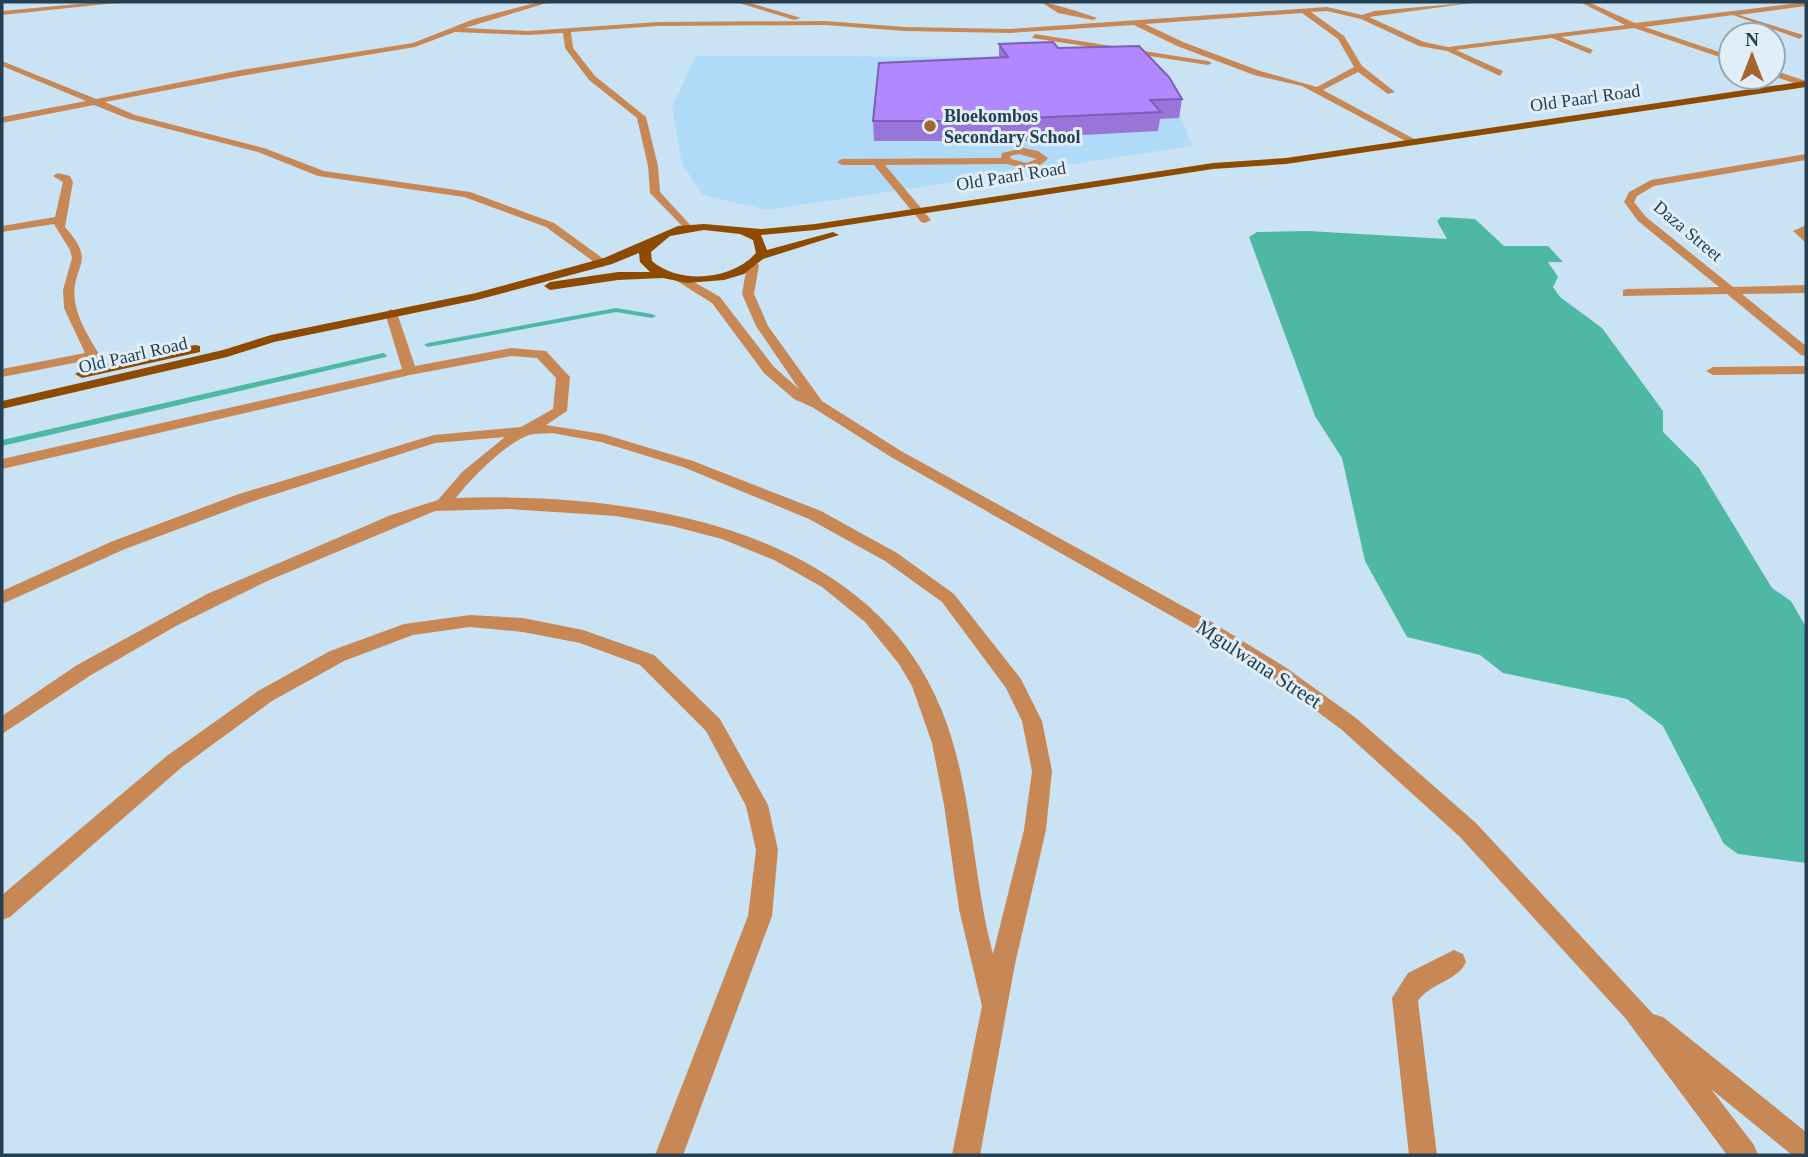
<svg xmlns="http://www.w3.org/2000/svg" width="1808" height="1157" font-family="Georgia,serif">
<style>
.built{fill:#afdbf9}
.water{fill:#4fb8a4}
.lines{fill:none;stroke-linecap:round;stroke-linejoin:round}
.stream{fill:#4fb8a4;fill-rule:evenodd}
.minor{fill:#c88855;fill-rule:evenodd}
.major{fill:#8e4b00;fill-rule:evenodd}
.wall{fill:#9975da}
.building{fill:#b288fe;stroke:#7d5fb2;stroke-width:2}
.poi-dot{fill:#a4642d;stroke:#e1eef7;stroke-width:2.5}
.labels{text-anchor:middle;stroke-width:6;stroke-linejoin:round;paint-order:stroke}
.far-street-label{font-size:18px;fill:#244052;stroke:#e1eef7}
.far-poi-label{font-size:18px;font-weight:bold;fill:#244052;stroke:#e1eef7;text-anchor:start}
.street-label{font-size:21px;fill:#244052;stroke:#e1eef7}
</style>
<rect width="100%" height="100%" fill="#c9e3f5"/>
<path class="built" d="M 696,56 L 1152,57 L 1168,83 L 1192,146 L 767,210 L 703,195 L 682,164 L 672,107 Z"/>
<path class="water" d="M 1441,217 L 1475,219 L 1504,246 L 1548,246 L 1563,262 L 1548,262 L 1558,277 L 1553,287 L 1560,297 L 1602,328 L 1663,411 L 1663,432 L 1699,468 L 1772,588 L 1791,601 L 1806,627 L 1806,863 L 1738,854 L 1724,844 L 1663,726 L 1627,699 L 1503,673 L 1480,655 L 1407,637 L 1365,561 L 1342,458 L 1315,416 L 1249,237 L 1257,232 L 1308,231 L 1447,239 L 1437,221 Z"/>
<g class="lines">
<path class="stream" d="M 616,308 L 652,314 L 656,316 L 652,318 L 616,312 L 428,347 L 424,345 L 428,343 Z
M 383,353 L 387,355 L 386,357 L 2,446 L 2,440 Z"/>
<path class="minor" d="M 100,2 L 125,2 L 2,15 L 2,11 Z
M 539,2 L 550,2 L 465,28 L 528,31 L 658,22 L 825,21 L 905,27 L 1010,29 L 1327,7 L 1362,15 L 1374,11 L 1478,2 L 1369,17 L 1424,42 L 1448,47 L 1625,25 L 1580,2 L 1588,2 L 1635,23 L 1806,2 L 1806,6 L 1739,15 L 1803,35 L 1800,39 L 1733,15 L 1645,27 L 1731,56 L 1731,61 L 1634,28 L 1561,37 L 1593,50 L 1590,54 L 1552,38 L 1456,50 L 1503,71 L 1500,76 L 1447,51 L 1419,46 L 1361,19 L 1327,11 L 1311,12 L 1344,36 L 1362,66 L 1395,92 L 1388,94 L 1358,72 L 1323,90 L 1416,140 L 1416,144 L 1413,145 L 1302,86 L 1254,75 L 1177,46 L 1134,25 L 1010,33 L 905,31 L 825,25 L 658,26 L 571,32 L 573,48 L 595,76 L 646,117 L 658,166 L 660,192 L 693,228 L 687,231 L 650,193 L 648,166 L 637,118 L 589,80 L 565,48 L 563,33 L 528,35 L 455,32 L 415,47 L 241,76 L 105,102 L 135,115 L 264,148 L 324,171 L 470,192 L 554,223 L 605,260 L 605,266 L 601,267 L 546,227 L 464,197 L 318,176 L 258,152 L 129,119 L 94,105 L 2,123 L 2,117 L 86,101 L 2,66 L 2,61 L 96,99 L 241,70 L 413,43 L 474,19 ZM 1302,13 L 1338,39 L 1354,67 L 1317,87 L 1260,71 L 1183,42 L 1145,24 Z
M 736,2 L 747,2 L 801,18 L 794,20 Z
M 1041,2 C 1048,2 1090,15 1097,18 L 1093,20 L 1058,13 Z
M 1035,34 L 1208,61 L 1212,63 L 1208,65 L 1032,38 Z
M 1773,70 L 1806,81 L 1806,87 L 1773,76 Z
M 1024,148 L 1038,151 L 1048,158 C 1037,172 1022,168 1007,164 L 885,165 L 931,220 L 925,223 L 921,222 L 874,165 L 842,165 L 837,162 L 842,159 L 1001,158 L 1002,153 ZM 1019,154 L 1037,159 L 1026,163 L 1011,159 L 1010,156 Z
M 1806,154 L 1806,160 L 1654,186 L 1637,196 L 1634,202 L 1646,217 L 1733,287 L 1806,285 L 1806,293 L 1742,294 L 1806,346 L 1806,356 L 1801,355 L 1727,294 L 1623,296 L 1623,290 L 1627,289 L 1719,287 L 1638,221 L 1624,202 L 1629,192 L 1651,180 Z
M 58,173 L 70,176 L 73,182 L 65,227 C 99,265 70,264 75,301 C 78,323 95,347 106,365 L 99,369 L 94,368 L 89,360 L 2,377 L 2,369 L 85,353 L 64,308 L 63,290 L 72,258 L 70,250 L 54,224 L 2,232 L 2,226 L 55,217 L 63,182 L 53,176 Z
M 1806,225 L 1806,243 L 1793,231 Z
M 753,261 L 759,265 L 754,294 L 768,326 L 822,401 L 901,451 L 1210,621 L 1285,667 L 1356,718 L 1476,823 L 1653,1014 L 1663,1017 L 1806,1132 L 1806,1155 L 1792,1155 L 1711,1089 L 1754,1145 L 1758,1155 L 1727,1155 L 1626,1019 L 1460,837 L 1342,730 L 1271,677 L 1198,631 L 891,457 L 812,407 L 794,399 L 764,373 L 712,303 L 672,278 L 682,275 L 720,297 L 774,367 L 799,389 L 756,326 L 742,294 L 747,265 Z
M 391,309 L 397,313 L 415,366 L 511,348 L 546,351 L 570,377 L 567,411 L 546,425 L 603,434 L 693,461 L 821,511 L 897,553 L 954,594 L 1021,679 L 1042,721 L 1052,771 L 1046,830 L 1015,964 L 980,1155 L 952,1155 L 982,1006 L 959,909 L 944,805 L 932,743 L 912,686 L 899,664 L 865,622 L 822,587 L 774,560 L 722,539 L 672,526 L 616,516 L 508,509 L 435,511 L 265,582 L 176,626 L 91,675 L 2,734 L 2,716 L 77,665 L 207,594 L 391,515 L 438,500 L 462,472 L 505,437 L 435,443 L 251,502 L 125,549 L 2,604 L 2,591 L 113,541 L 239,494 L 434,435 L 521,427 L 553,409 L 556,378 L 537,358 L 511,356 L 410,375 L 2,469 L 2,459 L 402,369 L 385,313 ZM 552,433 L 601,442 L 683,467 L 809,519 L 885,561 L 942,602 L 1006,688 L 1022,721 L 1032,771 L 1024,830 L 993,954 C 972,875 973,788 942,711 C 869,526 632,492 456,498 C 470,479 506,443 529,435 C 536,433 545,434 552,433 Z
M 1806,366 L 1806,374 L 1713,375 L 1706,371 L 1713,367 Z
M 470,615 L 523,618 L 583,630 L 654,655 L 720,719 L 768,805 L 778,850 L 772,916 L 683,1155 L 655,1155 L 748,916 L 756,850 L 746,806 L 706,731 L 640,665 L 580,643 L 523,632 L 470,627 L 413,635 L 344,661 L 272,701 L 182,767 L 10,917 L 2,920 L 2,895 L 168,755 L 258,691 L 330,651 L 404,624 Z
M 1454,950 L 1463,954 L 1466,962 C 1458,981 1430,983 1418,1001 L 1437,1155 L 1409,1155 L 1392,998 L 1408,973 Z"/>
<path class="major" d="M 1806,81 L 1806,87 L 1286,164 L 1213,169 L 815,230 L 761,235 L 767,250 L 833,232 L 839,235 L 763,259 L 744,274 L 724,280 L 687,283 L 663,278 L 618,280 L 550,290 L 544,286 L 550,282 L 618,272 L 650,272 L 640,262 L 639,253 L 612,264 L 477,300 L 274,342 L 227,357 L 2,409 L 2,401 L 223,350 L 271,335 L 476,293 L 604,258 L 678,226 L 704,224 L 761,229 L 815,224 L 1213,163 L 1286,158 ZM 704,230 L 740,234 L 753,240 L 756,253 C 732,280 680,285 652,261 L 651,252 L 670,236 Z
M 195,345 L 200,346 L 200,352 L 82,378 L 75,374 L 82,370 Z"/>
</g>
<path class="wall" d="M 999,44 L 1058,48 L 1182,99 L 1179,118 L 1160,119 L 1158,131 L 1027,138 L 1027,141 L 874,141 L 873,121 L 999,58 Z"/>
<path class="building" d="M 1053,42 L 1058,48 L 1139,46 L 1169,77 L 1182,99 L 1150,100 L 1161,112 L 1028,118 L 1029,121 L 873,121 L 879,63 L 1008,57 L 999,44 Z"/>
<circle class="poi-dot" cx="930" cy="126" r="7"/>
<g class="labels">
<g class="far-street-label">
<text transform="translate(1585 98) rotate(-8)" y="6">Old Paarl Road</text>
<text transform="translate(1011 176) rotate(-9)" y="6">Old Paarl Road</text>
<text transform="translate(1688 231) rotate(40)" y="6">Daza Street</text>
<text transform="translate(133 355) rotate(-13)" y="6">Old Paarl Road</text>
</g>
<g class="far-poi-label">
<text x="944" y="122">Bloekombos<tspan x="944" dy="21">Secondary School</tspan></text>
</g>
<g class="street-label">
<text transform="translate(1259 664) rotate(33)" y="7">Mgulwana Street</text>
</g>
</g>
<rect width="1808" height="1157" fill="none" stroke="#244052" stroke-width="7"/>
<g transform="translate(1752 56)"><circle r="33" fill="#e1eef7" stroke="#95a8b5" stroke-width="2"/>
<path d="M0-5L12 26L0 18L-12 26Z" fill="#a4642d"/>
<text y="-10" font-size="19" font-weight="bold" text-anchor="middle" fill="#244052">N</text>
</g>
</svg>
